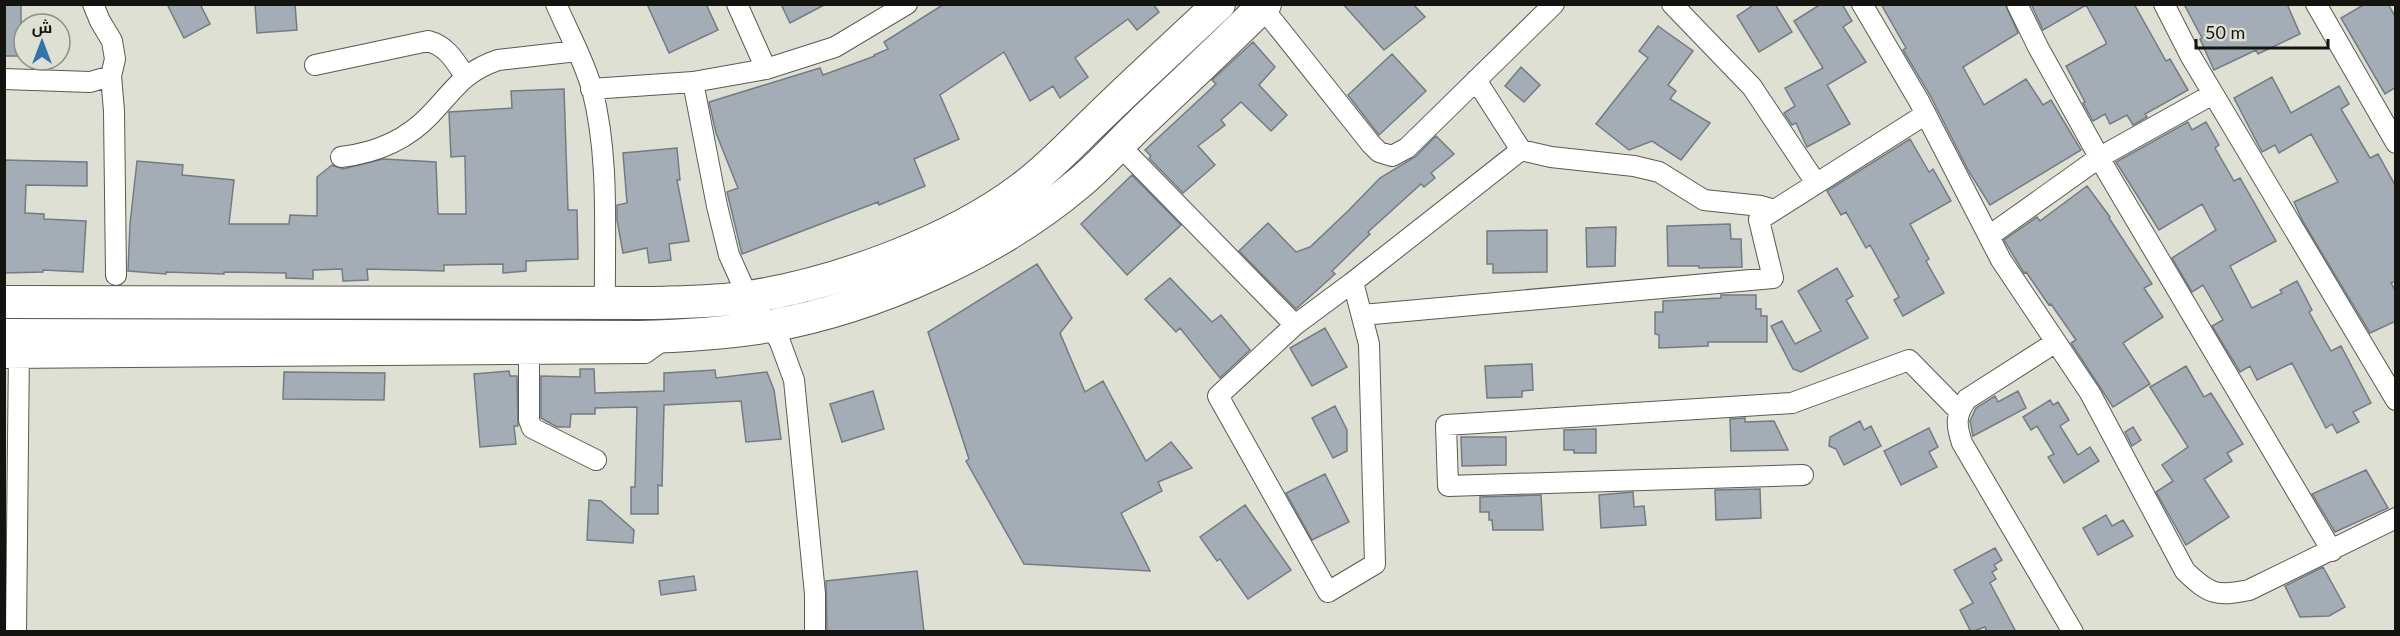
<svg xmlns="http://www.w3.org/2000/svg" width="2400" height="636" font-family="Lato,Cairo,sans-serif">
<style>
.building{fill:#a4adb6;stroke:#737b83;stroke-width:1.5}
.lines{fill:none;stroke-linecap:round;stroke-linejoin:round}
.minor-casing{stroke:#5a5a50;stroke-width:22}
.primary-casing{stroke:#5a5a50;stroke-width:34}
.minor{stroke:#fff;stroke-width:20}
.primary{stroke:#fff;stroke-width:32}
</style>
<rect width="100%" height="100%" fill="#dfe0d4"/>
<path class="building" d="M 4,4 L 21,4 L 21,56 L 4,56 Z
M 167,4 L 200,4 L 210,24 L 184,38 Z
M 255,4 L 295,4 L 297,30 L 257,33 Z
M 647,4 L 706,4 L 718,30 L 669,53 Z
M 781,4 L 826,4 L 790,23 Z
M 944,4 L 1153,4 L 1159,12 L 1137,30 L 1128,19 L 1075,58 L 1088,77 L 1060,98 L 1053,86 L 1030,101 L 1004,52 L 940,95 L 959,139 L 914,159 L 925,186 L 879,205 L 878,202 L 742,254 L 727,192 L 738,188 L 716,133 L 709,102 L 820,68 L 823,75 L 875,56 L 874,55 L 888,49 L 884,42 Z
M 1343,4 L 1413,4 L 1425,17 L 1384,50 Z
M 1755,4 L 1775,4 L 1792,32 L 1759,52 L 1737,16 Z
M 1821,4 L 1842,4 L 1852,21 L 1843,27 L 1866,62 L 1827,85 L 1850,124 L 1807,147 L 1796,123 L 1792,125 L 1784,113 L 1795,106 L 1785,88 L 1823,68 L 1794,21 Z
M 1881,4 L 2005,4 L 2018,33 L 1963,67 L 1984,105 L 2026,79 L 2043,105 L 2051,100 L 2081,150 L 1990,205 L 1968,170 L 1930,95 L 1903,50 L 1906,48 Z
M 2031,4 L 2134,4 L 2166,61 L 2170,59 L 2188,90 L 2145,114 L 2147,117 L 2133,125 L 2127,115 L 2110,124 L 2105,114 L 2093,121 L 2083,103 L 2085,102 L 2066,66 L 2106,44 L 2106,42 L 2086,5 L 2043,30 Z
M 2184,4 L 2287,4 L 2300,34 L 2258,54 L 2256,50 L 2214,70 L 2200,39 L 2202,38 Z
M 2365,4 L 2388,4 L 2396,18 L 2396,87 L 2385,94 L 2341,18 Z
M 1658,26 L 1693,51 L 1668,85 L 1676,91 L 1670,99 L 1710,123 L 1681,160 L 1652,141 L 1629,150 L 1596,124 L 1648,58 L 1639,51 Z
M 1253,42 L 1275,67 L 1259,85 L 1287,115 L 1271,131 L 1241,102 L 1221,120 L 1225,125 L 1198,146 L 1215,165 L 1183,193 L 1149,158 L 1151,156 L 1145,150 L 1216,84 L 1212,80 Z
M 1392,54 L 1426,91 L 1379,135 L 1348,95 Z
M 1521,67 L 1540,85 L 1524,102 L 1505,86 Z
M 2272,77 L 2291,113 L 2339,86 L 2349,104 L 2341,109 L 2370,158 L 2378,154 L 2396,187 L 2396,281 L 2391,283 L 2396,292 L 2396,321 L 2370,333 L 2302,220 L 2294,202 L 2338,182 L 2311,134 L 2279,153 L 2275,145 L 2262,152 L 2234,98 Z
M 564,89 L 568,210 L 577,210 L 578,259 L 526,261 L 526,271 L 503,273 L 503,264 L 444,265 L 444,271 L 367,269 L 368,280 L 343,281 L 342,269 L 313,270 L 313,279 L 286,278 L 286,273 L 224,272 L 224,274 L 166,272 L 166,274 L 128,271 L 130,224 L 137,161 L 183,165 L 182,175 L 234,180 L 229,224 L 289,224 L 290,215 L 317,216 L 317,177 L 332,165 L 343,169 L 383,159 L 436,162 L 438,214 L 466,214 L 465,156 L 451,157 L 449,112 L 512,108 L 511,91 Z
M 2188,122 L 2192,130 L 2206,122 L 2219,145 L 2215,148 L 2234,181 L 2240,178 L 2276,241 L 2230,266 L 2252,308 L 2282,293 L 2280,290 L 2297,281 L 2312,310 L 2309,312 L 2331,351 L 2341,346 L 2371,403 L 2353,412 L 2359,422 L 2337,433 L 2332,424 L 2326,428 L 2292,363 L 2257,380 L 2250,366 L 2240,372 L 2212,326 L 2223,320 L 2203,285 L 2192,292 L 2172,258 L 2216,230 L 2202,204 L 2159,230 L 2116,162 Z
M 1436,136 L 1454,154 L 1431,173 L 1435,178 L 1424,187 L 1421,184 L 1368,232 L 1370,234 L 1332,271 L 1335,274 L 1296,309 L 1239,251 L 1268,223 L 1296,252 L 1310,247 L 1348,211 L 1380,178 L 1415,157 Z
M 1910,139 L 1929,172 L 1933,169 L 1951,201 L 1910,224 L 1929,259 L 1926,261 L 1944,293 L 1903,316 L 1894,300 L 1899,297 L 1870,245 L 1866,248 L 1846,212 L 1841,215 L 1827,191 Z
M 677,148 L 680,180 L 677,180 L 689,241 L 669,244 L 671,260 L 649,263 L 647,248 L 623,253 L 617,220 L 617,205 L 627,203 L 623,153 Z
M 4,160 L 87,162 L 87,186 L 26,185 L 25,213 L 44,214 L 44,219 L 86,221 L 83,272 L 43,270 L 43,272 L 4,273 Z
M 1132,175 L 1181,225 L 1127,275 L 1081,224 Z
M 2087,186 L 2110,217 L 2109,218 L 2152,284 L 2144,288 L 2163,317 L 2123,343 L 2150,384 L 2113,407 L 2071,343 L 2076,340 L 2051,304 L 2049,305 L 2026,272 L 2024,273 L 2004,240 L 2037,217 L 2040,221 Z
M 1730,224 L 1731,239 L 1741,239 L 1742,267 L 1699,268 L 1699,266 L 1668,266 L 1667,226 Z
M 1616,227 L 1615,266 L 1587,267 L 1586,228 Z
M 1547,230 L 1547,272 L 1493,273 L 1493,264 L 1487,264 L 1487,231 Z
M 1037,264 L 1072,318 L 1060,333 L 1085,392 L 1103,381 L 1146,461 L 1171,442 L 1192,468 L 1158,482 L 1162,491 L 1121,513 L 1150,571 L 1024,564 L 966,461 L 969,459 L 928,332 Z
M 1837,268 L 1853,296 L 1846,300 L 1868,338 L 1801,372 L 1793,369 L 1771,326 L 1782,321 L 1795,344 L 1821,331 L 1798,291 Z
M 1170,278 L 1212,322 L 1221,315 L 1250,350 L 1220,378 L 1180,328 L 1176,332 L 1145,299 Z
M 1721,295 L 1756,295 L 1756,309 L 1761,309 L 1761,316 L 1767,316 L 1767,342 L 1708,342 L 1708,346 L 1659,348 L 1659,335 L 1655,334 L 1655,312 L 1663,312 L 1663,301 L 1721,298 Z
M 1325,328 L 1347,367 L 1312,386 L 1290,348 Z
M 1532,364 L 1533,390 L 1522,391 L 1522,397 L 1487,398 L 1485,366 Z
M 2186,366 L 2204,397 L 2211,393 L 2243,444 L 2227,453 L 2232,461 L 2204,479 L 2229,517 L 2186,545 L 2156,492 L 2173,481 L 2162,465 L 2188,447 L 2150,387 Z
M 580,369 L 594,369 L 595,393 L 664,391 L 664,373 L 715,370 L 716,378 L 767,372 L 774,390 L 781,439 L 746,442 L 741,401 L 664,405 L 662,486 L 658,485 L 658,514 L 631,514 L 631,487 L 635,487 L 637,407 L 595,408 L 595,414 L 571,414 L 570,427 L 557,427 L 541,418 L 541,376 L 580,377 Z
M 509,371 L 510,376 L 517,376 L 518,426 L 514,426 L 516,444 L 480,447 L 474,374 Z
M 284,372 L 385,373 L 384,400 L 283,399 Z
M 873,391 L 884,429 L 842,442 L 830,404 Z
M 2018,391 L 2026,408 L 1973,436 L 1970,421 L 1976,408 L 1995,396 L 1998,402 Z
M 2050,400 L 2053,405 L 2058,402 L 2069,420 L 2060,426 L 2078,455 L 2090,447 L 2099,461 L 2064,483 L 2048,457 L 2054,454 L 2037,426 L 2031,430 L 2023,417 Z
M 1335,406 L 1347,430 L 1347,451 L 1333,458 L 1312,418 Z
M 1745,418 L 1745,422 L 1774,421 L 1788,450 L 1731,451 L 1730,419 Z
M 1860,421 L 1864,430 L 1871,426 L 1881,446 L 1844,465 L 1836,449 L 1829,446 L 1830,437 Z
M 2133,427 L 2141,440 L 2132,446 L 2125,432 Z
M 1929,428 L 1938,447 L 1929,452 L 1937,467 L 1901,485 L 1884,451 Z
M 1596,429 L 1596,453 L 1574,453 L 1574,450 L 1564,450 L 1564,430 Z
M 1461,437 L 1506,437 L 1506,465 L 1462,466 Z
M 2366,470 L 2388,508 L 2335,532 L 2312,494 Z
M 1325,474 L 1349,522 L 1312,540 L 1286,493 Z
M 1760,489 L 1761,518 L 1716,520 L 1715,490 Z
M 1633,492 L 1634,507 L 1644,506 L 1646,525 L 1601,528 L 1599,495 Z
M 1541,495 L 1543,530 L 1493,530 L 1492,520 L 1489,520 L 1489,512 L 1480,512 L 1480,497 Z
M 589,500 L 601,501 L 634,530 L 633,543 L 587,540 Z
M 1245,505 L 1291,570 L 1248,599 L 1220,559 L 1217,561 L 1200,537 Z
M 2106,515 L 2112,526 L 2123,520 L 2133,536 L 2098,555 L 2083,528 Z
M 1995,548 L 2002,560 L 1994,565 L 1997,569 L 1992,572 L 1996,579 L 1990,583 L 2016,632 L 1987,632 L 1985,627 L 1971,632 L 1960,610 L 1973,603 L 1954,570 Z
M 2323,567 L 2345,607 L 2329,616 L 2300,617 L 2285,586 Z
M 917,571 L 924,632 L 827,632 L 826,581 Z
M 694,576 L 696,590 L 661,595 L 659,581 Z"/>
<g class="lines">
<g class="minor-casing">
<path id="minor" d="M 93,4 L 100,21 L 112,41 L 115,59 L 111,76 L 114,111 L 116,275
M 556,4 C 568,32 584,60 592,89 C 610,158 604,233 605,304
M 737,4 L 766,69
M 1672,4 L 1752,87 L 1816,183
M 1862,4 L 1919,101 L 2001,260 L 2090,393 L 2185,571 C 2209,594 2216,597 2249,590 L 2396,518
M 2017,4 L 2038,47 L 2108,173 L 2332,551
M 2164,4 L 2190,55 L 2396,400
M 2316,4 L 2396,143
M 1262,7 L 1371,144 L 1379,152 L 1392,156 L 1407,148 L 1554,4
M 315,65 L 428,41 C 447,46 455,61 465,76
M 4,79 L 90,82 L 111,76
M 693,82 L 717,206 L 729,255 L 748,297 L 770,326 L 780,342 L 794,380 L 815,594 L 815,632
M 591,89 L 693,82 L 766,69 L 835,47 L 907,4
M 1119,145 L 1295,325 L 1353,282 L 1521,150 L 1476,80
M 1521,150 L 1551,157 L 1634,166 L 1659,172 L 1704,200 L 1761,206 L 1775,210
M 341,157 C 375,153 407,140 431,114 C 455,89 463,72 498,60 L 577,51
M 1989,236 L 2100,157 L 2213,94
M 1362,315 L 1773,278 L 1759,220 L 1926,114
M 1295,325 L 1218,396 L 1328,592 L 1375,564 L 1369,344 L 1353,282
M 2056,342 L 1967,399 C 1955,415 1956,425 1962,443 L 2073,632
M 529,355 L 529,420 L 532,428 L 596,460
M 4,358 L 645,353 L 666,338
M 1803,475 L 1448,486 L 1446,425 L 1792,403 L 1909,360 L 1958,410
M 16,632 L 19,347"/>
</g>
<g class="primary-casing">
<path id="primary" d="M 4,302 L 653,303 C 685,302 717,302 749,297 C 837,283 951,242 1022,188 C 1049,168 1072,143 1096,120 C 1136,81 1178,43 1219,4
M 4,335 L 639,337 C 683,336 727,333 770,326 C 876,307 996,253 1078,184 C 1100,166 1119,144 1140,124 C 1182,84 1224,45 1265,4"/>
</g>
<use href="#minor" class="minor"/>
<use href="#primary" class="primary"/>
</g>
<rect width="2400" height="636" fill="none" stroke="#13130f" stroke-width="12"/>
<g transform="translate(42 42)"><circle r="28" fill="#dfe0d4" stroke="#8d8e85" stroke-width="1.5"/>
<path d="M0-4.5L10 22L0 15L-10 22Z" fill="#3174aa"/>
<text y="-9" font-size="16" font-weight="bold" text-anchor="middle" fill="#13130f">ش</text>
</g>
<path d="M2196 39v9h132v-9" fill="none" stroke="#13130f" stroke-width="3"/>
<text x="2205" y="39" font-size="18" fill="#13130f" stroke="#dfe0d4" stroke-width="4.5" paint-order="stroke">50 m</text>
</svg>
